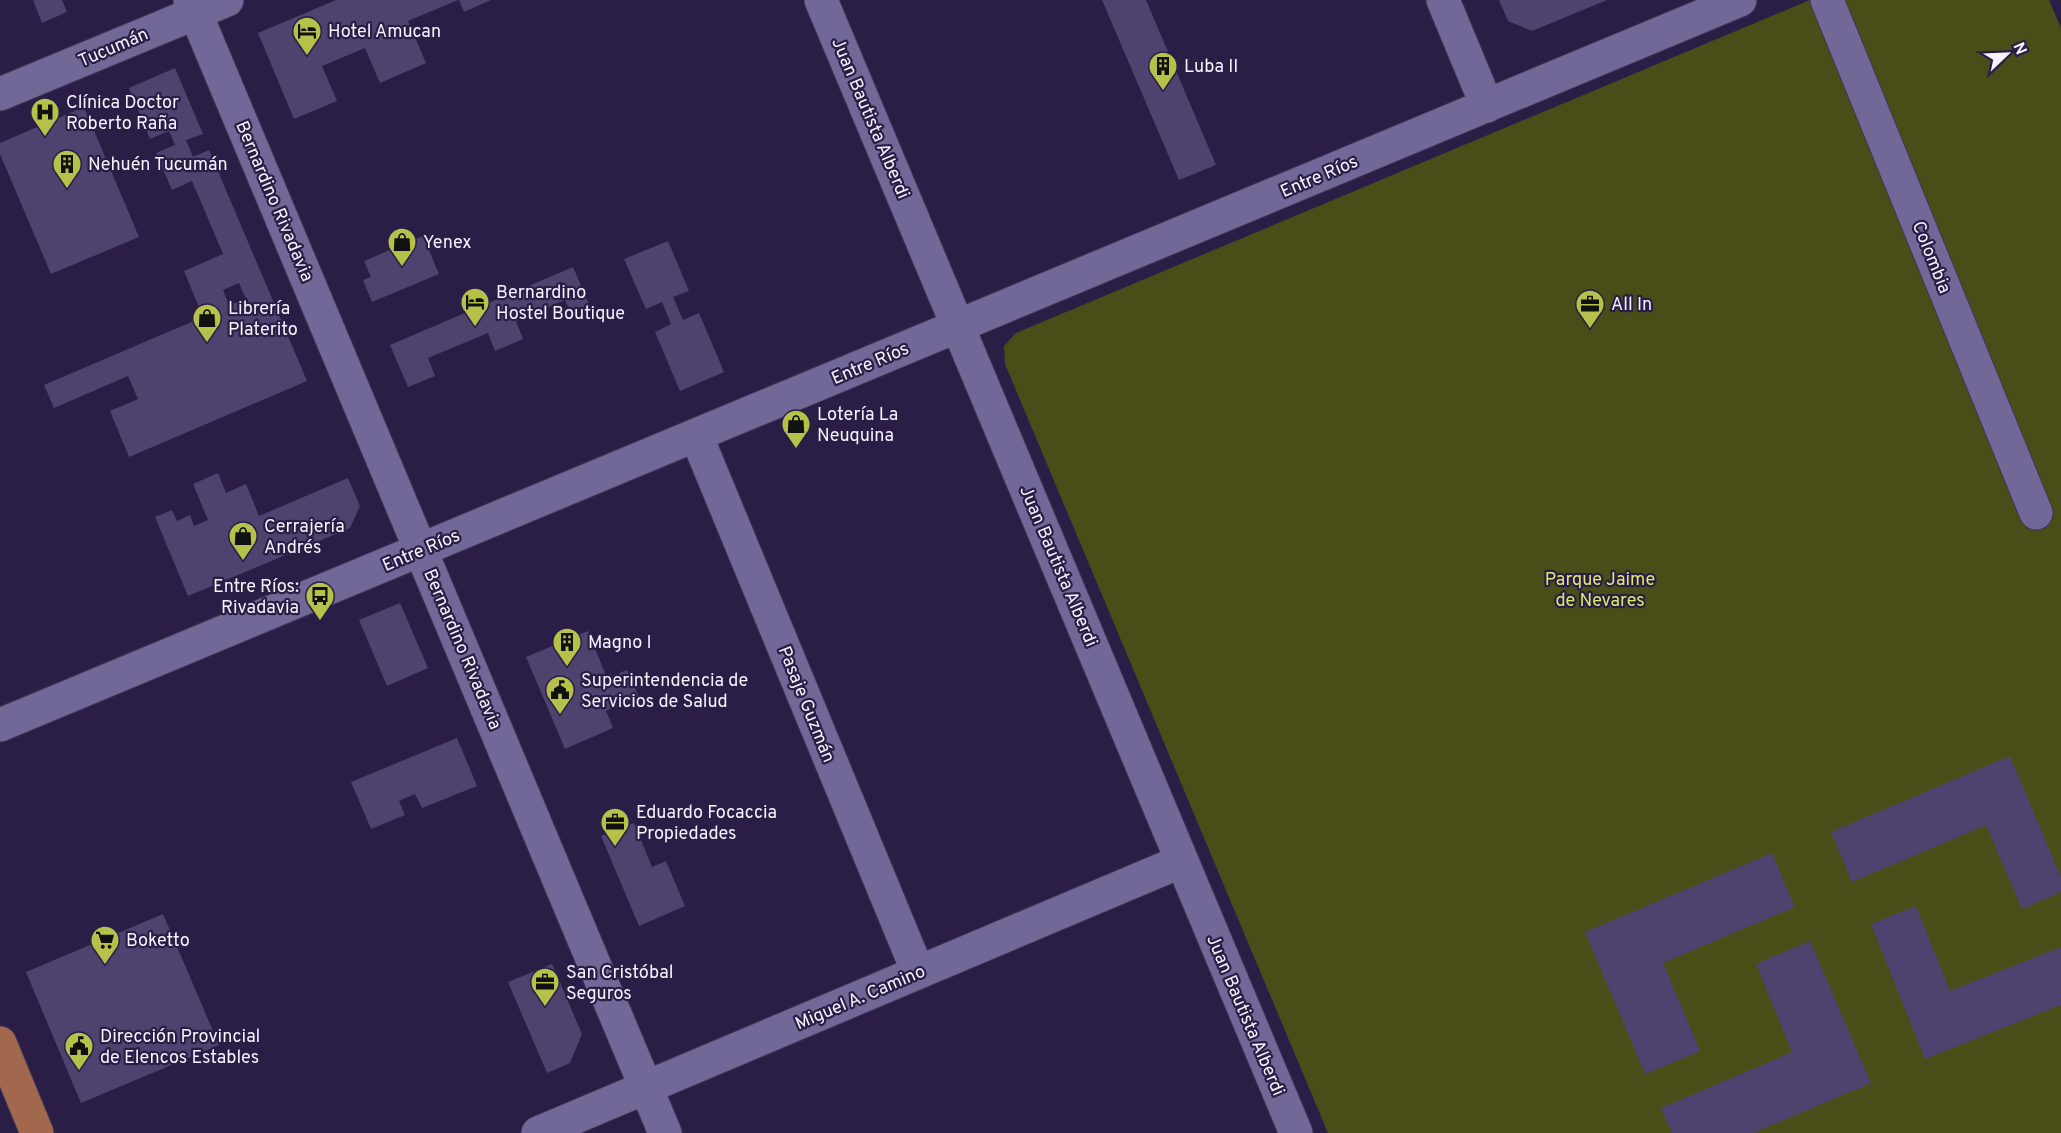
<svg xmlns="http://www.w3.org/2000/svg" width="2061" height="1133" font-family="Overpass,sans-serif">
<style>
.green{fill:#494e19}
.building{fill:#4e436f;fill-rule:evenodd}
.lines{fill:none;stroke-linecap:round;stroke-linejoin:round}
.minor-casing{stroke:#403556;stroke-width:35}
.major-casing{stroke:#403556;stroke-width:35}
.minor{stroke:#726897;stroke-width:33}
.major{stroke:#a2684e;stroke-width:33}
.labels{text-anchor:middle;stroke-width:4.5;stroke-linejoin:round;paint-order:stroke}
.poi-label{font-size:18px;fill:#f5f3fd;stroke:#2a1e47;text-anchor:start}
.street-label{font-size:18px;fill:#f5f3fd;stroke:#2a1e47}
.park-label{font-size:18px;fill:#ddea6a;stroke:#2a1e47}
</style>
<rect width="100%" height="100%" fill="#2a1e47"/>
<path class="green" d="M 1810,0 L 2049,0 L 2061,28 L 2061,1133 L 1328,1133 L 1005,364 L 1004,346 L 1016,333 Z"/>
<path class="building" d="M 33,0 L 62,0 L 67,12 L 42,23 Z
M 336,0 L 458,0 L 408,21 L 426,63 L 380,83 L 365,48 L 322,66 L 337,101 L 294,119 L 258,33 Z
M 459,0 L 491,0 L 464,12 Z
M 1102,0 L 1146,0 L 1216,165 L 1179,180 Z
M 1499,0 L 1607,0 L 1532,31 L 1508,21 Z
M 175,68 L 203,134 L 186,140 L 193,157 L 209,150 L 307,381 L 129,457 L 110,411 L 138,399 L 128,376 L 54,408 L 44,385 L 203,317 L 184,271 L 223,254 L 192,181 L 172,190 L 156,153 L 175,145 L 169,131 L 150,139 L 129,88 ZM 239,283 L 246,299 L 229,305 L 223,290 Z
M 84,107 L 139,237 L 51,274 L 0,154 L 0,143 Z
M 423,236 L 439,274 L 372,302 L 363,280 L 371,277 L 364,261 Z
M 668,241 L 689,291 L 673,297 L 683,320 L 699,313 L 724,372 L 680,391 L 655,332 L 671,324 L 662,302 L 646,309 L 624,259 Z
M 573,267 L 592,311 L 573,318 L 565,300 L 516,321 L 523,339 L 495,351 L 488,333 L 428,358 L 435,376 L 408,387 L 390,345 Z
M 218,473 L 226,493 L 246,484 L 259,516 L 348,478 L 360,506 L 350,528 L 188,596 L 155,517 L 172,510 L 177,521 L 190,515 L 194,526 L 208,520 L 193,484 Z
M 400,603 L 428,668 L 387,686 L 359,620 Z
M 588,631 L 607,678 L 627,670 L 639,697 L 606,711 L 613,728 L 565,749 L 526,657 Z
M 457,738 L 477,786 L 422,808 L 415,794 L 399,801 L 405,815 L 371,829 L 351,782 Z
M 2010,756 L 2061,877 L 2061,892 L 2022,909 L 1986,825 L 1852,882 L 1831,832 Z
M 634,823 L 652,867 L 666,861 L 685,906 L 639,926 L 601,836 Z
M 1772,853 L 1795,907 L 1663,963 L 1700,1051 L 1645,1074 L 1585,932 Z
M 1916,906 L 1950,991 L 2061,947 L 2061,1005 L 1925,1059 L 1871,924 Z
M 163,914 L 219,1045 L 81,1103 L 26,972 Z
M 1810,941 L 1871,1083 L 1753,1133 L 1672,1133 L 1661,1108 L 1792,1052 L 1756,964 Z
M 552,964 L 582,1034 L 570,1063 L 547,1073 L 508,982 Z"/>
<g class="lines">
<g class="minor-casing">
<path id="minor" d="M 190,0 L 665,1133
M 821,0 L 1296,1133
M 1443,0 L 1487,106
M 1827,0 L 2036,513
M 0,94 L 227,0
M 696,435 L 918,972
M 0,725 L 1740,0
M 538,1133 L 1182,861"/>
</g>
<g class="major-casing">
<path id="major" d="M 0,1043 L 37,1133"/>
</g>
<use href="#minor" class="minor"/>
<use href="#major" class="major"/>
</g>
<defs>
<g id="hotel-pin" transform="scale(1.5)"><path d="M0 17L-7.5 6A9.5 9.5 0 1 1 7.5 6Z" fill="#b6c149" stroke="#2a1e47"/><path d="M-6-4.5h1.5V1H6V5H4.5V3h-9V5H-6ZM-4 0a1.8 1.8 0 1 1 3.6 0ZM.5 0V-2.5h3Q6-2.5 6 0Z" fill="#111"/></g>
<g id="building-pin" transform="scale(1.5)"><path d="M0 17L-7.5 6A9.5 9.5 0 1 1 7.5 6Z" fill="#b6c149" stroke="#2a1e47"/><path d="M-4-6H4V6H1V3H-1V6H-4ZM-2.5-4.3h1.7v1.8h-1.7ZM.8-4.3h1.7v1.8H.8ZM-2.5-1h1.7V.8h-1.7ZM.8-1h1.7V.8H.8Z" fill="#111"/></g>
<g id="hospital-pin" transform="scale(1.5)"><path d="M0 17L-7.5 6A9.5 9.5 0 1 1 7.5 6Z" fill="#b6c149" stroke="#2a1e47"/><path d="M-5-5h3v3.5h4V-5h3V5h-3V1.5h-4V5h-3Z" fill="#111"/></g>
<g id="shop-pin" transform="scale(1.5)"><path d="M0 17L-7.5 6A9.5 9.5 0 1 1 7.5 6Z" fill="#b6c149" stroke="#2a1e47"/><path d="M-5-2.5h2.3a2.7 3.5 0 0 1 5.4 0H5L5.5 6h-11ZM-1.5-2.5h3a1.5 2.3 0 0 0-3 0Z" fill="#111"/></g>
<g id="office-pin" transform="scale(1.5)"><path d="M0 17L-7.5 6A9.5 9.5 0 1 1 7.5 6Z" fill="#b6c149" stroke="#2a1e47"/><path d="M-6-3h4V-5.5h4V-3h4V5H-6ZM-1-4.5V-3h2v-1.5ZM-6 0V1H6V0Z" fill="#111"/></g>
<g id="bus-pin" transform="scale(1.5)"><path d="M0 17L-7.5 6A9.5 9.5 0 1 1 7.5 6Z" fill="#b6c149" stroke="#2a1e47"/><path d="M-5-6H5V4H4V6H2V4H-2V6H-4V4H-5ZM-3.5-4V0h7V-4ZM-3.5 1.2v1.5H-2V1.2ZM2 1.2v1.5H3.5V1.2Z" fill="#111"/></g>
<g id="civic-pin" transform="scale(1.5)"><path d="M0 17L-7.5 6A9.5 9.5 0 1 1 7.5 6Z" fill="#b6c149" stroke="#2a1e47"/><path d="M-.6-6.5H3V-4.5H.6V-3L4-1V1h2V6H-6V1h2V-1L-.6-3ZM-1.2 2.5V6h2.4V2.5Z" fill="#111"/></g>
<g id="supermarket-pin" transform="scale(1.5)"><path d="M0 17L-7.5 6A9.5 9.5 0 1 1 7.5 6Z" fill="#b6c149" stroke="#2a1e47"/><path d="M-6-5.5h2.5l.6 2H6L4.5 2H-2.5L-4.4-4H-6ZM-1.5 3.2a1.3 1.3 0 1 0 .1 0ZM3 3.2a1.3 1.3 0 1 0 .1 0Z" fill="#111"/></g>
</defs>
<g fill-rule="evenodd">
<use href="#hotel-pin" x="307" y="31"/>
<use href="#building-pin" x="1163" y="66"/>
<use href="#hospital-pin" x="45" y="112"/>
<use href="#building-pin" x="67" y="164"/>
<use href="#shop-pin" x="402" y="242"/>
<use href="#hotel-pin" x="475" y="302"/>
<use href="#office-pin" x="1590" y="304"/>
<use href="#shop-pin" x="207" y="318"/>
<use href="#shop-pin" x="796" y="424"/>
<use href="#shop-pin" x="243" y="536"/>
<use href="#bus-pin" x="320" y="596"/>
<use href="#building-pin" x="567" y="642"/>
<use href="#civic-pin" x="560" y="690"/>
<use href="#office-pin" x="615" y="822"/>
<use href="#supermarket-pin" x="105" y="940"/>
<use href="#office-pin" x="545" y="982"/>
<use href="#civic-pin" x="79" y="1046"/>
</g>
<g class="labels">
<g class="poi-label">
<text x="328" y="37">Hotel Amucan</text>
<text x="1184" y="72">Luba II</text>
<text x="66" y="108">Clínica Doctor<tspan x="66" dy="21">Roberto Raña</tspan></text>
<text x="88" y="170">Nehuén Tucumán</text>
<text x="423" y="248">Yenex</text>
<text x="496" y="298">Bernardino<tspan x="496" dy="21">Hostel Boutique</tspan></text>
<text x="1611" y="310">All In</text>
<text x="228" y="314">Librería<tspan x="228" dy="21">Platerito</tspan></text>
<text x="817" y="420">Lotería La<tspan x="817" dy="21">Neuquina</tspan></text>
<text x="264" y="532">Cerrajería<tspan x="264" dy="21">Andrés</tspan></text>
<text x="299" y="592" text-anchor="end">Entre Ríos:<tspan x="299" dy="21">Rivadavia</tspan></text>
<text x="588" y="648">Magno I</text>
<text x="581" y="686">Superintendencia de<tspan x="581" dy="21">Servicios de Salud</tspan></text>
<text x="636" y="818">Eduardo Focaccia<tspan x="636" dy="21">Propiedades</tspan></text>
<text x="126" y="946">Boketto</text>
<text x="566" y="978">San Cristóbal<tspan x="566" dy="21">Seguros</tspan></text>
<text x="100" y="1042">Dirección Provincial<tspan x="100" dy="21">de Elencos Estables</tspan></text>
</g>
<g class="street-label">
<text transform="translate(113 47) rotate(-23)" y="6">Tucumán</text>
<text transform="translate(871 118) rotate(67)" y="6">Juan Bautista Alberdi</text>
<text transform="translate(1319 176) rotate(-23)" y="6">Entre Ríos</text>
<text transform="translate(275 201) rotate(67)" y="6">Bernardino Rivadavia</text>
<text transform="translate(1932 257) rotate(68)" y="6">Colombia</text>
<text transform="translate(870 363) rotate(-23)" y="6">Entre Ríos</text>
<text transform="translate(421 550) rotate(-23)" y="6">Entre Ríos</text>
<text transform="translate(1059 566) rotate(67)" y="6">Juan Bautista Alberdi</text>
<text transform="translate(463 649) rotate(67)" y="6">Bernardino Rivadavia</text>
<text transform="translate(807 704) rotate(68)" y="6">Pasaje Guzmán</text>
<text transform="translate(860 997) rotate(-23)" y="6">Miguel A. Camino</text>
<text transform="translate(1246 1015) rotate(67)" y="6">Juan Bautista Alberdi</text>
</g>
<g class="park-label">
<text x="1600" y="585">Parque Jaime<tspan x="1600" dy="21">de Nevares</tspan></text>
</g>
</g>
<g transform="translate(2007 54) rotate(67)" stroke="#2a1e47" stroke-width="4.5" paint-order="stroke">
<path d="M0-4.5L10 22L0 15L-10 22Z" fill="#f5f3fd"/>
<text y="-9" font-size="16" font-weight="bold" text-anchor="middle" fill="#f5f3fd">N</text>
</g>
</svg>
